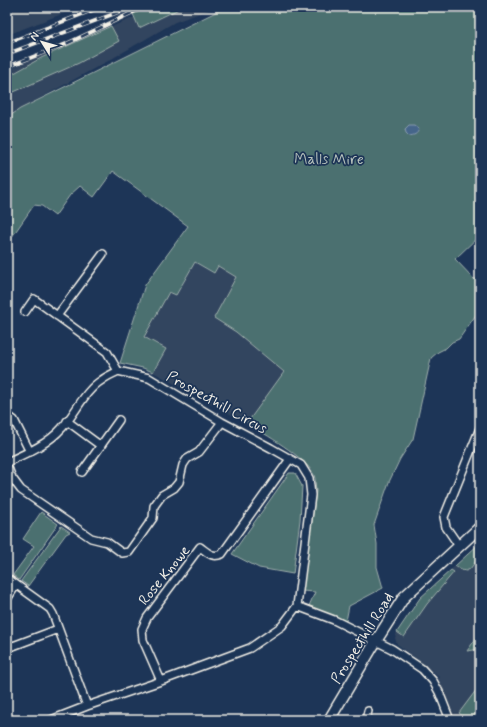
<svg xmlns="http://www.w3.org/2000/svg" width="487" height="727" font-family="Mynerve,sans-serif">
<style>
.built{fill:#32455e}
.green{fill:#4b6f70;stroke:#a0b0ac}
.water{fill:#45658a;stroke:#8b9db0}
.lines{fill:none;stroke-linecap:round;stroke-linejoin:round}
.street-casing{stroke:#f4f1e8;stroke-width:10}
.secondary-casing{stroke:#f4f1e8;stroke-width:13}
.street{stroke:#1d3557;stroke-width:7}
.secondary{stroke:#1d3557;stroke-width:10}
.rail-casing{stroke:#f4f1e8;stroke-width:4}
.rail{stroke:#1d3557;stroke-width:2.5;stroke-dasharray:8;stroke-linecap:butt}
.labels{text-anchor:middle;stroke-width:3.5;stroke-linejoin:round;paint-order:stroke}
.park-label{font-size:15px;fill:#b9c4be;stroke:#1d3557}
.street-label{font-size:15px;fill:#f4f1e8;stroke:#1d3557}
</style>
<rect width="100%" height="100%" fill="#1d3557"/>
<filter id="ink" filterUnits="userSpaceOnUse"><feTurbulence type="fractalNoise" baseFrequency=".025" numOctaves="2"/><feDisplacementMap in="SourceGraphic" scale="8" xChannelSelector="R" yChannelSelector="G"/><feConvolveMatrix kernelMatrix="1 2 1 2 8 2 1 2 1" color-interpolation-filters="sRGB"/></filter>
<g filter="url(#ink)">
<path class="built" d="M 7,7 L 80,7 L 7,35 Z
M 159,7 L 217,7 L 175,22 L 108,61 L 20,109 L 7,118 L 7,70 Z
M 195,262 L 213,273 L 218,265 L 236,277 L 228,327 L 236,332 L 284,372 L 247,423 L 153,372 L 166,349 L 143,337 L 169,291 L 176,295 Z
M 480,543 L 480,720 L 456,720 L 438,679 L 440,677 L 397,644 L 395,638 L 397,632 L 420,598 Z"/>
<path class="green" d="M 150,7 L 183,7 L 139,28 L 133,14 Z
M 226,7 L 480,7 L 480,235 L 455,259 L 474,279 L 480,279 L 480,309 L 459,339 L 452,342 L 446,348 L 438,352 L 431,358 L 413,439 L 400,459 L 389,482 L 374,525 L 377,544 L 377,567 L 383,588 L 349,606 L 346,621 L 309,606 L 315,592 L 302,591 L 316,491 C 315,486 316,479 314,475 C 305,456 264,434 247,423 L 284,372 L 236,332 L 214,318 L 236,277 L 218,266 L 214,273 L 195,262 L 176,295 L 169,292 L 144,337 L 166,349 L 153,372 L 143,368 L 120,363 L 145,285 L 188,226 L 113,171 L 94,197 L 80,186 L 70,195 L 55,216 L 42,206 L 34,205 L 7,244 L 7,118 L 20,109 Z
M 111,26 L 119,41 L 79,63 L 7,95 L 7,77 L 41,58 Z
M 289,473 L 295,473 L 302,486 L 300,520 L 293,574 L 259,568 L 232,554 Z
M 41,512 L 58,524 L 19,580 L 13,575 L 34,546 L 23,539 Z
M 61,526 L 70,532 L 66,534 L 28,586 L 21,581 Z
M 480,543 L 480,556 L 470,569 L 466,571 L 461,570 L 455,566 Z
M 451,570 L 454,572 L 427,604 L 404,637 L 397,632 L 420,598 Z
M 480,633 L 480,649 L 467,651 Z
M 480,685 L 480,720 L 468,720 L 459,713 Z"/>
<path class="water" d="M 409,125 L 414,125 L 419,129 C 417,135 414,135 409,136 L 406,133 L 405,129 Z"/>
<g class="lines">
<g class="street-casing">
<path id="street" d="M 25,312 L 34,299 L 107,352 L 118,371
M 57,316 L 103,254
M 7,415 L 14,420 L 30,452
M 67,421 L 101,446
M 7,462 C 27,453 48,444 62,428 C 76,413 84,391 102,380 C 107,376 113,374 118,371 L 149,378 L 222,422 L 271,448 L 301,465 L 309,478 L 311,495 L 297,606 L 282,626 L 250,648 L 161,681 L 87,706 L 51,720
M 7,465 L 12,478 L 21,490 L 91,538 L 107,542 L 122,553 L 129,552 L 153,518 L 154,506 L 162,495 L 174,488 L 179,482 L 183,465 L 187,459 L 199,452 L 222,422
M 82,472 L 119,420
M 459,546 L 446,527 L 444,517 L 480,428
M 7,578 L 50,609 L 53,614 L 87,706
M 7,599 L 16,585
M 297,606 L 334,620 L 392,649 L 422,669 L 433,681 L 439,692 L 450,720
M 7,644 L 13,646 L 58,629
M 161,681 L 143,640 L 142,629 L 147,618 L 200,547 C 208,553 212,558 222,554 L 290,459
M 366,720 L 368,711"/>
</g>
<g class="secondary-casing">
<path id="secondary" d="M 329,720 L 376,641 L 404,597 L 480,527"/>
</g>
<use href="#street" class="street"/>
<use href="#secondary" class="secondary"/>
<g class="rail-casing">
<path id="rail" d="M 7,43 L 101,7
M 7,54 L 132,7
M 7,67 L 66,44 L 144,7"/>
</g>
<use href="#rail" class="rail"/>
</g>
</g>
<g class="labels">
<g class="park-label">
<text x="329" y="164">Malls Mire</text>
</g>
<g class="street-label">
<text transform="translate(217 402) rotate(29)" y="5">Prospecthill Circus</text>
<text transform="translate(164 575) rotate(-51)" y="5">Rose Knowe</text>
<text transform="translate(362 638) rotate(-58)" y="5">Prospecthill Road</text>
</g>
</g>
<rect width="487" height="727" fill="none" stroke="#1d3557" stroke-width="24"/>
<rect x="12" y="12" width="463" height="703" fill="none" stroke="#f4f1e8" stroke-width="1.5" filter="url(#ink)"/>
<g transform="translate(42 42) rotate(307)" stroke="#1d3557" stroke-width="3" paint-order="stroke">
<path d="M0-3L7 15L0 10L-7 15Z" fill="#f4f1e8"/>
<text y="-6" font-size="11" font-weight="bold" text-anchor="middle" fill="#f4f1e8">N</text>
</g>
</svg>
